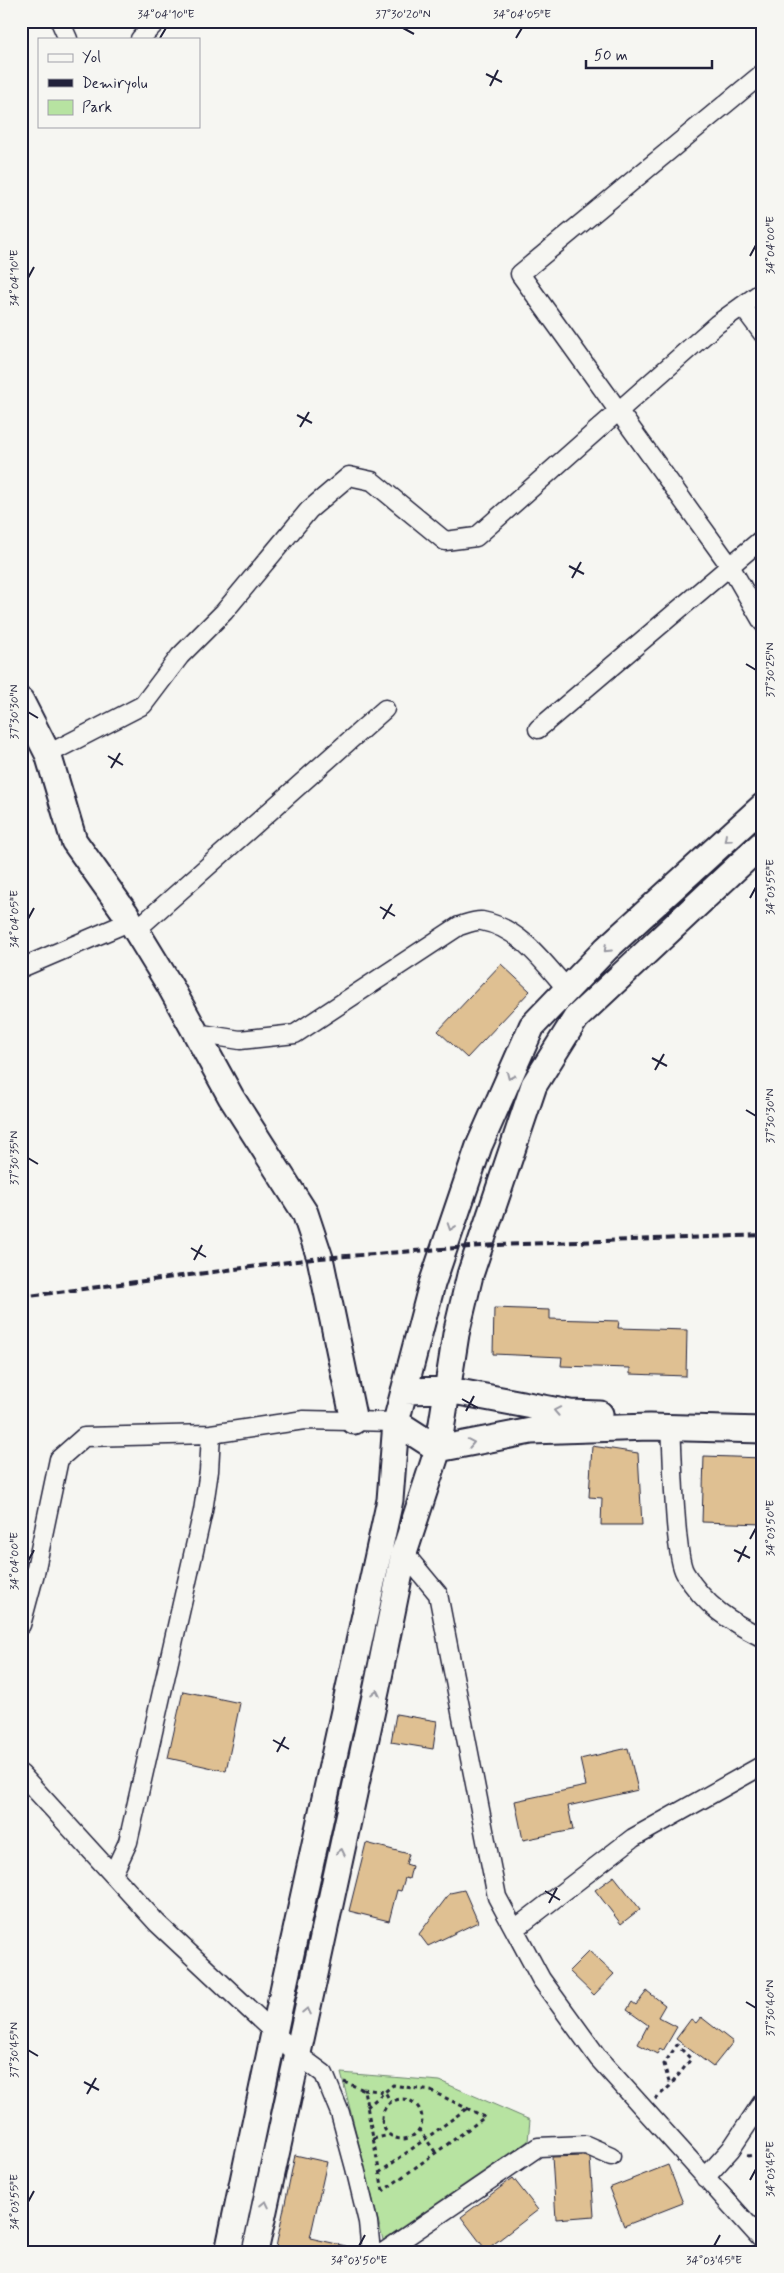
<svg xmlns="http://www.w3.org/2000/svg" width="784" height="2273" font-family="Mynerve,sans-serif">
<style>
.green{fill:#b7e3a1;stroke:#6c826e}
.building{fill:#dfc092;stroke:#22223b}
.lines{fill:none;stroke-linecap:round;stroke-linejoin:round}
.street-casing{stroke:#22223b;stroke-width:21}
.secondary-casing{stroke:#22223b;stroke-width:29}
.path{stroke:#22223b;stroke-width:3;stroke-dasharray:4 4;stroke-linecap:butt}
.street{stroke:#f6f6f2;stroke-width:18}
.secondary{stroke:#f6f6f2;stroke-width:25}
.rail{stroke:#22223b;stroke-width:4;stroke-dasharray:8 4;stroke-linecap:butt}
.oneway{stroke:#9797a0}
.ticks{fill:none;stroke:#22223b;stroke-width:2}
.neatline{fill:none;stroke:#22223b;stroke-width:2}
.ticks-label{font-size:12px;text-anchor:middle;fill:#22223b}
</style>
<rect width="100%" height="100%" fill="#f6f6f2"/>
<filter id="ink" filterUnits="userSpaceOnUse"><feTurbulence type="fractalNoise" baseFrequency=".02" numOctaves="2"/><feDisplacementMap in="SourceGraphic" scale="10" xChannelSelector="R" yChannelSelector="G"/><feConvolveMatrix kernelMatrix="1 2 1 2 8 2 1 2 1" color-interpolation-filters="sRGB"/></filter>
<g filter="url(#ink)">
<path class="green" d="M 341,2073 L 440,2081 L 530,2120 L 528,2141 L 383,2240 Z"/>
<path class="building" d="M 501,964 L 530,991 L 467,1058 L 438,1031 Z
M 494,1308 L 550,1310 L 550,1319 L 619,1321 L 618,1328 L 687,1330 L 686,1376 L 630,1374 L 630,1368 L 561,1366 L 562,1357 L 493,1354 Z
M 592,1446 L 638,1453 L 642,1525 L 601,1525 L 602,1498 L 589,1497 Z
M 704,1456 L 763,1458 L 763,1524 L 702,1522 Z
M 183,1691 L 240,1703 L 226,1771 L 168,1758 Z
M 396,1714 L 437,1721 L 433,1749 L 391,1742 Z
M 628,1748 L 638,1790 L 568,1806 L 573,1830 L 523,1840 L 515,1801 L 586,1786 L 580,1759 Z
M 366,1843 L 409,1854 L 406,1864 L 412,1866 L 409,1879 L 405,1878 L 401,1891 L 397,1890 L 389,1921 L 349,1911 Z
M 614,1876 L 640,1909 L 621,1924 L 595,1890 Z
M 464,1890 L 478,1922 L 428,1946 L 419,1934 L 450,1893 Z
M 589,1951 L 614,1974 L 594,1995 L 569,1971 Z
M 647,1991 L 665,2005 L 658,2017 L 677,2027 L 663,2051 L 660,2049 L 657,2054 L 638,2044 L 648,2025 L 627,2010 L 632,2002 L 636,2005 Z
M 701,2017 L 733,2042 L 713,2067 L 676,2039 L 691,2019 L 696,2023 Z
M 295,2155 L 327,2162 L 310,2238 L 346,2246 L 345,2252 L 275,2252 Z
M 584,2156 L 590,2158 L 594,2216 L 556,2219 L 552,2157 Z
M 668,2165 L 683,2203 L 624,2226 L 609,2188 Z
M 513,2178 L 538,2210 L 486,2250 L 461,2217 Z"/>
<g class="lines">
<g class="street-casing">
<path id="street" d="M 60,21 L 68,39
M 140,39 L 157,21
M 763,73 L 520,274 L 730,566 L 763,623
M 742,306 L 763,334
M 538,729 L 763,538
M 48,754 L 143,705 L 180,656 L 224,612 L 309,510 L 349,476 L 372,481 L 445,541 L 476,537 L 717,324 L 763,291
M 136,930 L 385,709
M 21,968 L 131,921
M 196,1033 L 240,1040 L 295,1034 L 459,926 C 466,924 476,920 482,921 C 520,928 544,963 567,989
M 671,1427 C 673,1454 674,1555 685,1573 C 705,1606 729,1621 763,1638
M 404,1553 L 438,1594 L 497,1897 L 541,1979 L 599,2059 L 763,2241
M 21,1625 L 35,1573 L 59,1459 L 84,1437 L 211,1434 L 304,1420 L 396,1422
M 21,1774 L 157,1923 L 297,2054 L 324,2074 L 340,2113 L 355,2168 L 368,2222 L 371,2252
M 113,1874 L 128,1842 L 203,1511 L 209,1471 L 211,1434
M 515,1929 L 633,1838 L 763,1765
M 705,2178 L 731,2149 L 763,2101
M 384,2252 L 538,2147 L 586,2145 L 611,2156"/>
</g>
<g class="secondary-casing">
<path id="secondary" d="M 21,701 L 48,754 L 74,841 L 126,914 L 170,986 L 231,1097 L 305,1213 L 320,1258 L 354,1421
M 404,1391 L 448,1390 L 570,1413 L 600,1414
M 396,1422 L 438,1449 L 531,1431 L 649,1427 L 763,1430
M 228,2252 L 285,1981 L 390,1500 L 396,1422 L 432,1284 L 479,1146 L 532,1026 L 606,949 L 763,806
M 255,2252 L 377,1687 L 404,1553 L 438,1449 L 456,1334 L 470,1275 L 534,1085 L 576,1018 L 763,843"/>
</g>
<path class="path" d="M 344,2082 L 364,2090 L 383,2191
M 363,2089 L 385,2092 L 391,2102
M 655,2099 L 670,2086 L 691,2059 L 677,2045 L 664,2064 L 670,2086
M382 2119a20 20 0 1 1 40 0a20 20 0 1 1-40 0Z
M 367,2107 L 393,2085 L 431,2091 L 485,2117 L 383,2191
M 419,2129 L 436,2153
M 373,2139 L 389,2135
M 747,2156 L 763,2154
M 379,2173 L 466,2109"/>
<use href="#street" class="street"/>
<use href="#secondary" class="secondary"/>
<path class="rail" d="M 21,1297 L 320,1258 L 496,1245 L 763,1235"/>
</g>
<defs><path id="oneway-chevron" d="M-2-3.5L2.5 0L-2 3.5" fill="none" stroke-width="1.6" stroke-linecap="round" stroke-linejoin="round" transform="scale(1.25)"/></defs>
<g class="oneway">
<use href="#oneway-chevron" transform="translate(727 839) rotate(138)"/>
<use href="#oneway-chevron" transform="translate(607 949) rotate(136)"/>
<use href="#oneway-chevron" transform="translate(510 1076) rotate(114)"/>
<use href="#oneway-chevron" transform="translate(451 1227) rotate(109)"/>
<use href="#oneway-chevron" transform="translate(557 1411) rotate(-169)"/>
<use href="#oneway-chevron" transform="translate(471 1443) rotate(-11)"/>
<use href="#oneway-chevron" transform="translate(376 1693) rotate(-78)"/>
<use href="#oneway-chevron" transform="translate(341 1852) rotate(-78)"/>
<use href="#oneway-chevron" transform="translate(307 2011) rotate(-78)"/>
<use href="#oneway-chevron" transform="translate(265 2204) rotate(-78)"/>
</g>
</g>
<path class="ticks" d="M 403,28 L 414,34M 160,38 L 166,28M 516,38 L 522,28M 486,74 L 502,82M 490,86 L 498,70M 750,256 L 756,245M 28,278 L 34,267M 297,415 L 312,423M 300,427 L 309,412M 569,566 L 584,574M 572,578 L 581,562M 746,664 L 756,670M 28,712 L 38,718M 108,756 L 123,765M 111,768 L 120,753M 750,898 L 756,887M 380,907 L 395,916M 28,919 L 34,908M 383,919 L 392,904M 652,1058 L 667,1066M 655,1070 L 664,1054M 746,1110 L 756,1116M 28,1158 L 38,1164M 191,1248 L 206,1257M 194,1260 L 202,1245M 462,1399 L 478,1408M 466,1411 L 474,1396M 750,1539 L 756,1528M 734,1550 L 750,1558M 28,1561 L 34,1550M 738,1562 L 746,1546M 273,1740 L 289,1749M 277,1752 L 285,1737M 545,1891 L 560,1900M 549,1903 L 557,1888M 746,2002 L 756,2008M 28,2050 L 38,2056M 84,2082 L 99,2090M 87,2094 L 96,2078M 750,2180 L 756,2169M 28,2202 L 34,2191M 359,2246 L 365,2235M 714,2246 L 720,2235"/>
<rect width="784" height="2273" fill="none" stroke="#f6f6f2" stroke-width="55"/>
<rect x="38" y="38" width="162" height="90" fill="#f6f6f2" stroke="#a1a1a9"/>
<rect x="48" y="54" width="25" height="8" fill="#f6f6f2" stroke="#a1a1a9"/>
<text x="82" y="62" font-size="15" fill="#22223b">Yol</text>
<rect x="48" y="79" width="25" height="8" fill="#22223b" stroke="#a1a1a9"/>
<text x="82" y="88" font-size="15" fill="#22223b">Demiryolu</text>
<rect x="48" y="100" width="25" height="15" fill="#b7e3a1" stroke="#a1a1a9"/>
<text x="82" y="112" font-size="15" fill="#22223b">Park</text>
<path d="M586 60v8h126v-8" fill="none" stroke="#22223b" stroke-width="2.5"/>
<text x="594" y="60" font-size="15" fill="#22223b" stroke="#f6f6f2" stroke-width="4" paint-order="stroke">50 m</text>
<rect x="28" y="28" width="728" height="2218" class="neatline"/>
<g class="ticks-label">
<text x="166" y="18">34°04'10"E</text>
<text x="403" y="18">37°30'20"N</text>
<text x="522" y="18">34°04'05"E</text>
<text transform="translate(770 245) rotate(-90)" y="4">34°04'00"E</text>
<text transform="translate(14 278) rotate(-90)" y="4">34°04'10"E</text>
<text transform="translate(770 670) rotate(-90)" y="4">37°30'25"N</text>
<text transform="translate(14 712) rotate(-90)" y="4">37°30'30"N</text>
<text transform="translate(770 887) rotate(-90)" y="4">34°03'55"E</text>
<text transform="translate(14 919) rotate(-90)" y="4">34°04'05"E</text>
<text transform="translate(770 1116) rotate(-90)" y="4">37°30'30"N</text>
<text transform="translate(14 1158) rotate(-90)" y="4">37°30'35"N</text>
<text transform="translate(770 1528) rotate(-90)" y="4">34°03'50"E</text>
<text transform="translate(14 1561) rotate(-90)" y="4">34°04'00"E</text>
<text transform="translate(770 2008) rotate(-90)" y="4">37°30'40"N</text>
<text transform="translate(14 2050) rotate(-90)" y="4">37°30'45"N</text>
<text transform="translate(770 2169) rotate(-90)" y="4">34°03'45"E</text>
<text transform="translate(14 2202) rotate(-90)" y="4">34°03'55"E</text>
<text x="359" y="2264">34°03'50"E</text>
<text x="714" y="2264">34°03'45"E</text>
</g>
</svg>
